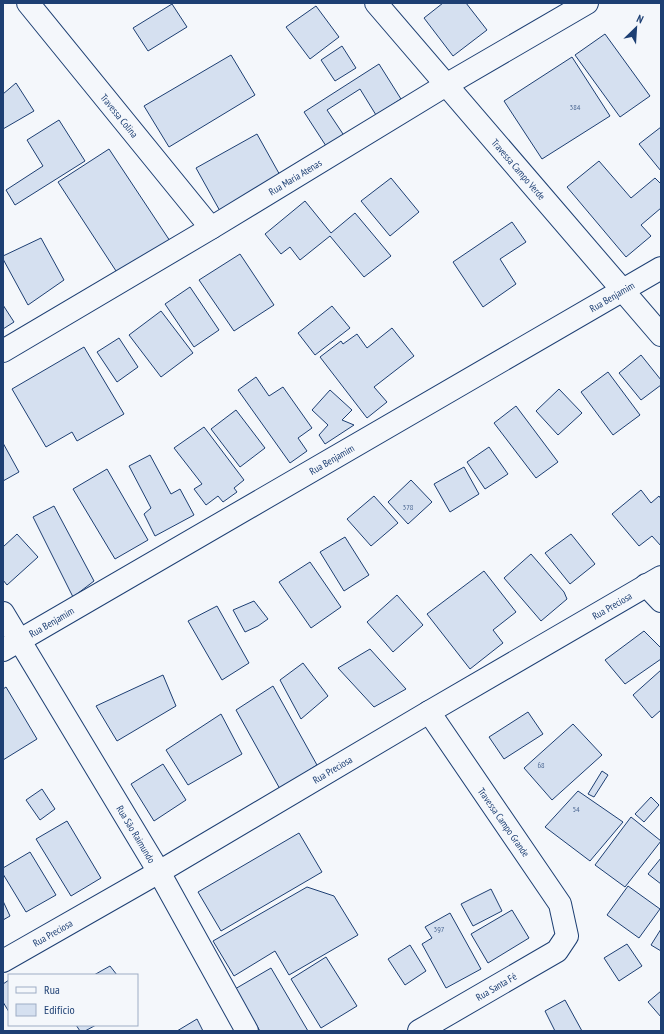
<svg xmlns="http://www.w3.org/2000/svg" width="664" height="1034" font-family="'PT Sans Narrow',sans-serif">
<style>
.building{fill:#d5e0f0;stroke:#1d3f73}
.lines{fill:none;stroke-linecap:round;stroke-linejoin:round}
.minor-casing{stroke:#1d3f73;stroke-width:24}
.minor{stroke:#f4f7fb;stroke-width:22}
.labels{text-anchor:middle;stroke-width:3;stroke-linejoin:round;paint-order:stroke}
.number-label{font-size:8px;fill:#4b6792}
.street-label{font-size:10px;fill:#1d3f73;stroke:#f4f7fb}
</style>
<rect width="100%" height="100%" fill="#f4f7fb"/>
<path class="building" d="M 443,3 L 466,3 L 487,30 L 453,56 L 424,18 Z
M 172,4 L 187,27 L 148,51 L 133,28 Z
M 316,6 L 339,37 L 310,59 L 286,27 Z
M 605,34 L 650,96 L 620,117 L 575,55 Z
M 342,46 L 356,68 L 335,81 L 321,60 Z
M 231,55 L 255,95 L 169,147 L 144,106 Z
M 572,57 L 610,116 L 542,159 L 504,101 Z
M 379,64 L 401,99 L 376,115 L 360,89 L 327,110 L 345,137 L 328,149 L 304,112 Z
M 16,83 L 34,111 L 3,129 L 3,94 Z
M 59,120 L 85,161 L 15,205 L 6,190 L 43,166 L 27,140 Z
M 661,127 L 661,171 L 639,144 Z
M 257,134 L 281,177 L 220,211 L 196,168 Z
M 109,149 L 170,241 L 118,274 L 58,182 Z
M 599,161 L 631,198 L 655,178 L 661,184 L 661,208 L 641,225 L 651,236 L 626,257 L 567,187 Z
M 391,178 L 419,212 L 390,236 L 361,201 Z
M 305,201 L 331,233 L 355,213 L 391,256 L 364,277 L 330,236 L 300,260 L 290,247 L 281,254 L 265,234 Z
M 512,222 L 526,242 L 500,259 L 516,284 L 483,307 L 453,262 Z
M 41,238 L 64,280 L 28,305 L 3,259 L 3,256 Z
M 240,254 L 274,305 L 234,331 L 199,280 Z
M 190,287 L 219,330 L 194,347 L 165,304 Z
M 3,305 L 14,322 L 3,329 Z
M 332,306 L 350,328 L 315,355 L 298,333 Z
M 161,311 L 193,353 L 161,377 L 129,335 Z
M 392,328 L 414,356 L 374,387 L 387,402 L 367,418 L 320,357 L 341,341 L 343,344 L 357,334 L 367,348 Z
M 119,338 L 138,367 L 117,382 L 97,352 Z
M 84,347 L 124,414 L 77,441 L 72,432 L 46,447 L 12,389 Z
M 641,355 L 661,380 L 661,385 L 641,400 L 619,373 Z
M 608,372 L 640,415 L 613,435 L 581,392 Z
M 256,377 L 269,396 L 283,387 L 312,428 L 298,438 L 307,451 L 290,463 L 238,390 Z
M 559,389 L 582,413 L 558,435 L 536,411 Z
M 330,390 L 352,410 L 342,420 L 354,425 L 325,444 L 319,435 L 328,425 L 312,410 Z
M 516,406 L 558,462 L 536,478 L 494,423 Z
M 236,410 L 265,448 L 240,467 L 211,429 Z
M 204,427 L 244,480 L 234,488 L 237,492 L 223,502 L 218,496 L 206,505 L 194,489 L 202,484 L 174,448 Z
M 3,443 L 19,472 L 3,481 Z
M 489,447 L 508,474 L 485,489 L 467,462 Z
M 150,455 L 171,494 L 180,489 L 194,515 L 155,536 L 144,514 L 151,508 L 129,466 Z
M 464,467 L 479,494 L 450,512 L 434,484 Z
M 107,469 L 148,540 L 115,559 L 73,489 Z
M 411,480 L 432,502 L 408,524 L 388,502 Z
M 641,490 L 651,503 L 659,496 L 661,499 L 661,546 L 652,536 L 639,546 L 612,514 Z
M 374,496 L 398,523 L 371,546 L 347,519 Z
M 54,506 L 94,581 L 73,597 L 33,517 Z
M 17,534 L 38,557 L 7,585 L 3,580 L 3,547 Z
M 571,534 L 595,564 L 570,584 L 545,553 Z
M 345,537 L 369,575 L 344,591 L 320,552 Z
M 531,554 L 564,592 L 567,599 L 541,621 L 504,578 Z
M 310,562 L 341,607 L 311,628 L 279,582 Z
M 484,571 L 516,612 L 493,630 L 503,643 L 470,669 L 427,614 Z
M 397,595 L 423,625 L 393,652 L 367,622 Z
M 254,601 L 268,619 L 258,626 L 245,632 L 233,610 Z
M 217,606 L 249,663 L 222,680 L 188,621 Z
M 644,631 L 661,648 L 661,659 L 625,684 L 605,660 Z
M 370,649 L 406,689 L 374,707 L 338,668 Z
M 303,663 L 328,696 L 301,719 L 280,680 Z
M 661,670 L 661,710 L 652,718 L 633,695 Z
M 163,675 L 176,706 L 117,741 L 96,706 Z
M 273,686 L 317,765 L 280,789 L 236,710 Z
M 6,687 L 37,739 L 3,760 L 3,689 Z
M 528,712 L 543,734 L 504,759 L 489,737 Z
M 221,714 L 242,754 L 188,785 L 166,750 Z
M 573,724 L 602,755 L 552,800 L 524,768 Z
M 163,764 L 186,800 L 154,821 L 131,784 Z
M 602,771 L 608,775 L 594,797 L 588,794 Z
M 42,789 L 55,809 L 40,820 L 26,800 Z
M 578,791 L 623,822 L 590,861 L 545,827 Z
M 651,797 L 659,805 L 644,822 L 635,814 Z
M 631,817 L 661,841 L 625,887 L 595,865 Z
M 67,821 L 101,878 L 71,896 L 36,839 Z
M 299,833 L 322,872 L 221,931 L 198,892 Z
M 30,852 L 56,895 L 26,912 L 3,874 L 3,868 Z
M 661,858 L 661,884 L 648,874 Z
M 628,886 L 660,909 L 639,938 L 607,915 Z
M 307,887 L 334,896 L 358,935 L 289,975 L 275,951 L 234,976 L 213,941 Z
M 491,889 L 502,911 L 473,926 L 461,904 Z
M 3,901 L 10,916 L 3,920 Z
M 512,910 L 529,938 L 488,963 L 471,934 Z
M 450,913 L 481,969 L 446,988 L 422,944 L 432,938 L 425,927 Z
M 661,929 L 661,951 L 651,945 Z
M 627,944 L 642,966 L 619,981 L 604,958 Z
M 410,945 L 426,971 L 405,985 L 388,959 Z
M 326,957 L 357,1006 L 321,1028 L 291,979 Z
M 110,966 L 117,975 L 94,975 Z
M 271,968 L 308,1031 L 260,1031 L 235,989 Z
M 9,980 L 9,1012 L 3,1002 L 3,984 Z
M 661,991 L 661,1017 L 648,1002 Z
M 565,1000 L 582,1031 L 555,1031 L 545,1011 Z
M 197,1019 L 203,1031 L 177,1031 Z
M 76,1025 L 96,1025 L 85,1031 L 80,1031 Z"/>
<g class="lines">
<g class="minor-casing">
<g id="minor">
<path id="s1" d="M 28,3 L 211,228"/>
<path id="s2" d="M 376,3 L 661,335"/>
<path id="s3" d="M 3,351 L 211,228 L 446,85 L 587,3"/>
<path d="M 646,585 L 661,601"/>
<path id="s4" d="M 3,613 L 159,872 L 247,1031"/>
<path id="s5" d="M 3,650 L 661,268"/>
<path id="s6" d="M 3,961 L 159,872 L 429,712 L 661,577"/>
<path id="s7" d="M 419,1031 L 557,951 L 567,936 L 560,904 L 429,712"/>
</g>
</g>
<use href="#minor" class="minor"/>
</g>
<g class="labels">
<g class="number-label">
<text x="575" y="110">384</text>
<text x="408" y="510">378</text>
<text x="541" y="768">68</text>
<text x="576" y="812">54</text>
<text x="439" y="932">397</text>
</g>
<g class="street-label">
<text dy="4" stroke="none"><textPath href="#s1" startOffset="145">Travessa Colina</textPath></text>
<text dy="4" stroke="none"><textPath href="#s2" startOffset="219">Travessa Campo Verde</textPath></text>
<text dy="4" stroke="none"><textPath href="#s3" startOffset="340">Rua Maria Atenas</textPath></text>
<text dy="4" stroke="none"><textPath href="#s5" startOffset="704">Rua Benjamim</textPath></text>
<text dy="4" stroke="none"><textPath href="#s5" startOffset="380">Rua Benjamim</textPath></text>
<text dy="4" stroke="none"><textPath href="#s6" startOffset="705">Rua Preciosa</textPath></text>
<text dy="4" stroke="none"><textPath href="#s5" startOffset="56">Rua Benjamim</textPath></text>
<text dy="4" stroke="none"><textPath href="#s6" startOffset="381">Rua Preciosa</textPath></text>
<text transform="translate(504 822) rotate(55)" y="4">Travessa Campo Grande</text>
<text dy="4" stroke="none"><textPath href="#s4" startOffset="258">Rua São Raimundo</textPath></text>
<text dy="4" stroke="none"><textPath href="#s6" startOffset="57">Rua Preciosa</textPath></text>
<text dy="4" stroke="none"><textPath href="#s7" startOffset="89">Rua Santa Fé</textPath></text>
</g>
</g>
<rect width="664" height="1034" fill="none" stroke="#1d3f73" stroke-width="8"/>
<rect x="8" y="974" width="130" height="52" fill="#f4f7fb" stroke="#9eadc5"/>
<rect x="16" y="987" width="20" height="6" fill="#f4f7fb" stroke="#9eadc5"/>
<text x="44" y="994" font-size="12" fill="#1d3f73">Rua</text>
<rect x="16" y="1004" width="20" height="12" fill="#d5e0f0" stroke="#9eadc5"/>
<text x="44" y="1014" font-size="12" fill="#1d3f73">Edifício</text>
<g transform="translate(636 28) rotate(25)" stroke="#f4f7fb" stroke-width="3" paint-order="stroke">
<path d="M0-3L7 15L0 10L-7 15Z" fill="#1d3f73"/>
<text y="-6" font-size="11" font-weight="bold" text-anchor="middle" fill="#1d3f73">N</text>
</g>
</svg>
